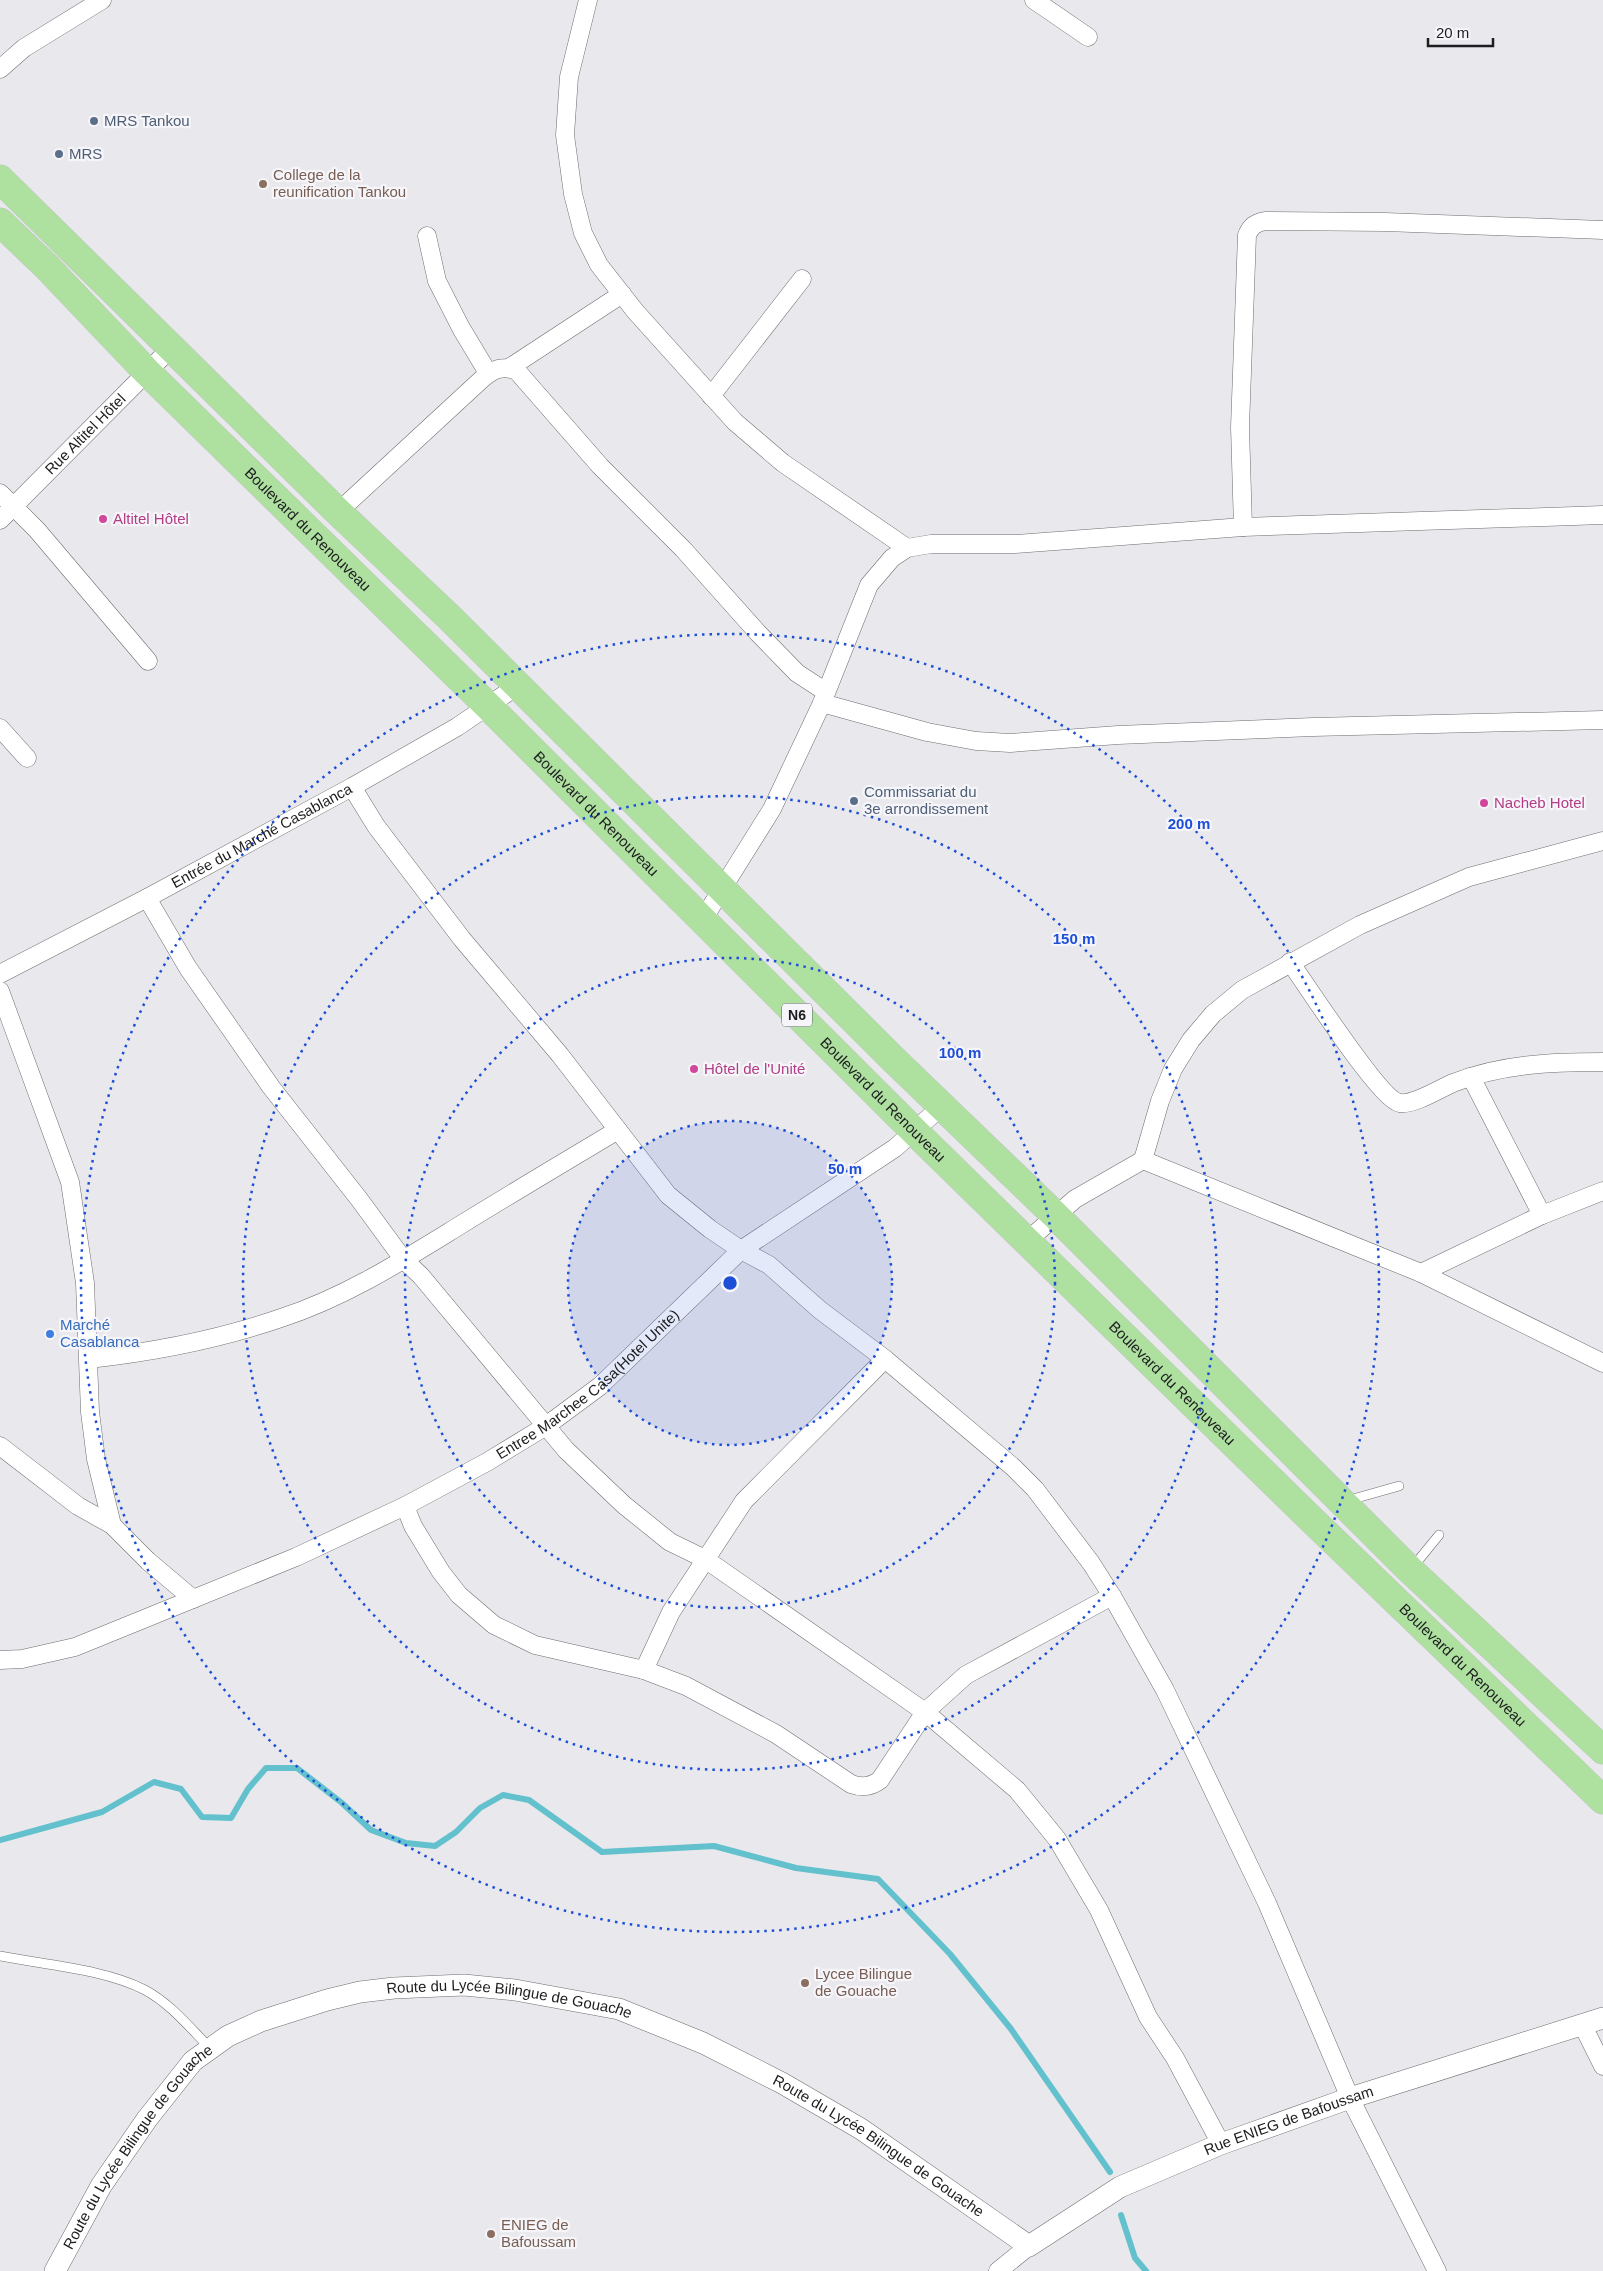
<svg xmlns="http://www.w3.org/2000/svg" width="1603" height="2271" font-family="Arial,sans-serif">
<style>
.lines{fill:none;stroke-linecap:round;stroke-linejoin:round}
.stream{stroke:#62c1cd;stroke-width:6}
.service-casing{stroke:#6d6d70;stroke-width:10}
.minor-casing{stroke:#6d6d70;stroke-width:19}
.tertiary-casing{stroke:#6d6d70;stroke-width:22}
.trunk-casing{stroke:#c4c4c5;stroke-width:29}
.service{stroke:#fff;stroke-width:9}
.minor{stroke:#fff;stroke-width:18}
.tertiary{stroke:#fff;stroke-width:21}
.trunk{stroke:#aee0a0;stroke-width:28}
.ring{fill:none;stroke:#1d4ed8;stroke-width:2.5;stroke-dasharray:2.5 5}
.service-dot{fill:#5c6f8a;stroke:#f6f6fa;stroke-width:2}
.education-dot{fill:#8d6e63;stroke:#f6f6fa;stroke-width:2}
.hotel-dot{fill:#d1479c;stroke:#f6f6fa;stroke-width:2}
.shop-dot{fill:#3f7fe0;stroke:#f6f6fa;stroke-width:2}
.labels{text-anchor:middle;stroke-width:4.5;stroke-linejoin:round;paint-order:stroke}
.shield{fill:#f6f6fa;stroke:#5e5e61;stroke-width:1}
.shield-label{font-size:14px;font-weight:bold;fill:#1d1d1f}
.service-label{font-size:15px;fill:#4e5e75;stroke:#f6f6fa;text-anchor:start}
.education-label{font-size:15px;fill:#785e54;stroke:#f6f6fa;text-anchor:start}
.street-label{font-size:15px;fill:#1d1d1f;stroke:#f6f6fa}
.hotel-label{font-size:15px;fill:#b23c85;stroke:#f6f6fa;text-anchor:start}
.shop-label{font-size:15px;fill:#366cbe;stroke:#f6f6fa;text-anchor:start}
.centre{fill:#1d4ed8;stroke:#f6f6fa;stroke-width:2.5}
.ring-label{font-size:15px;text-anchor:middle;font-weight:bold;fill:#1d4ed8;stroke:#f6f6fa;stroke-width:4.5;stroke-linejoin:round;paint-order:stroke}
</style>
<rect width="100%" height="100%" fill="#e9e9ed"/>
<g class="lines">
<path class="stream" d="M 0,1840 L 102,1812 L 154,1782 L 181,1789 L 202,1817 L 231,1818 L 248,1789 L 266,1768 L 297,1768 L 342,1803 L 371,1830 L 406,1843 L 435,1846 L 456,1832 L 480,1808 L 503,1795 L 529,1800 L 602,1852 L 714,1846 L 796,1868 L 878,1879 L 950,1954 L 1011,2029 L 1110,2172
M 1121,2215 L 1135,2258 L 1146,2271"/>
<g class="service-casing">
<path id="service" d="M 1346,1501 L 1399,1486
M 1412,1568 L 1439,1535
M 0,1956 C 45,1965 104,1969 145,1990 C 171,2004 190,2028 210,2048"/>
</g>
<g class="minor-casing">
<g id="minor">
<path d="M 588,0 L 569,77 L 565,135 L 573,194 L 583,233 L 599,265 L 635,311 L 735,422 L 783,463 L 907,548"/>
<path d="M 1034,0 L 1088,37"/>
<path d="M 0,69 L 24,48 L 102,0"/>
<path d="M 427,236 L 437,281 L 461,328 L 488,373"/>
<path d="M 509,368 L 622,294"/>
<path d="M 711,396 L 802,279"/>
<path d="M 0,493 L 37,530 L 148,661"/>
<path d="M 338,512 L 482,379 C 493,369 503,365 517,371 L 600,466 L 683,549 L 758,633 L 797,673 L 826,692"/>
<path id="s1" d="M 0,520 L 171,348"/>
<path d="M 1243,527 L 1240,427 L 1247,235 C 1251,226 1255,223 1265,221 L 1385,222 L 1603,230"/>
<path d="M 822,703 L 927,732 L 976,741 L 1010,743 L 1118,735 L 1313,727 L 1603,720"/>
<path d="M 0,728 L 27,758"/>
<path d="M 352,787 L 376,826 L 462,939 L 560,1055 L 668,1195 L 710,1229 L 741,1250 L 769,1265 L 820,1310 L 885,1359 L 1014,1468 L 1035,1489 L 1091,1563 L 1112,1596 L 1165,1690 L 1267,1903 L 1350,2098 L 1437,2271"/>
<path d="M 147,898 L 188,968 L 271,1087 L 359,1199 L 403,1259 L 421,1276 L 566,1450 L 624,1505 L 670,1542 L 705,1559 L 925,1712 L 1017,1790 L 1057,1839 L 1099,1910 L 1148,2017 L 1175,2058 L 1221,2144"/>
<path d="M 702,921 L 772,809 L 822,703 L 869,585 L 892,558 L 907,548 L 931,544 L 1015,544 L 1243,527 L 1603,515"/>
<path d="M 1290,962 C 1306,984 1380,1100 1400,1103 C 1414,1105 1439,1089 1453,1083 C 1501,1064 1551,1062 1603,1062"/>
<path id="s2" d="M 0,974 L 147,898 L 352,787 L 457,727 L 517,686"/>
<path d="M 0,991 L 70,1182 L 85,1283 L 90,1412 L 96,1459 L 112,1525"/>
<path d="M 1471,1077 L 1542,1215"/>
<path d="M 1143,1160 L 1160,1101 L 1173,1069 L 1191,1040 L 1213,1014 L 1242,990 L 1360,925 L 1469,877 L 1603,841"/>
<path d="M 1027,1241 L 1075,1199 L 1143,1160 L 1421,1273 L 1603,1363"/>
<path d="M 1421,1273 L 1542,1215 L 1603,1191"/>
<path d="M 89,1359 C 153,1352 220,1339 281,1318 C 346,1297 405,1259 462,1224 C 514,1192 566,1161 618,1130"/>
<path d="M 0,1446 L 78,1506 L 112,1525 L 148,1561 L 193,1599"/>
<path d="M 405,1506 L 413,1526 L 441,1572 L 459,1595 L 494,1625 L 535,1645 L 644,1670 L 686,1686 L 776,1734 L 851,1784 C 862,1788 871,1787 880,1780 L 925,1712 L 966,1675 L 1112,1596"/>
<path id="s3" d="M 0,1660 L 22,1659 L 75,1647 L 193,1599 L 296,1557 L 405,1506 L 487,1462 L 546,1426 L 600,1386 L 741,1250 L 895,1148 L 942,1106"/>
<path d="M 644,1670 L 671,1612 L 744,1501 L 885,1359"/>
<path d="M 1582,2024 L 1603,2066"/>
<path d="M 998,2271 L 1029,2246"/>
</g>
</g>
<g class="tertiary-casing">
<g id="tertiary">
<path id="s4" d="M 55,2271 L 101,2186 L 147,2119 L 193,2061 L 228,2036 L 261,2021 L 327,2000 L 360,1992 L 394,1988 L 464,1985 L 515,1990 L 619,2009 L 703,2043 L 782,2083 L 861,2129 L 1029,2246 L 1120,2187 L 1221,2144 L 1350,2098 L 1603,2018"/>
</g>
</g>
<g class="trunk-casing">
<g id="trunk">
<path d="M 0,179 L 338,512 L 450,618 L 894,1060 L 1055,1215 L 1410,1570 L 1603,1750"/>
<path id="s5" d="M 0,222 L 47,267 L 147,372 L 488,706 L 915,1132 L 1314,1522 L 1603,1800"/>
</g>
</g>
<use href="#service" class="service"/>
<use href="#minor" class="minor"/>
<use href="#tertiary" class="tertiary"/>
<use href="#trunk" class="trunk"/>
</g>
<circle cx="730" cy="1283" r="162" fill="#1d4ed8" fill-opacity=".12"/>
<g class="ring">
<circle cx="730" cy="1283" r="162"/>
<circle cx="730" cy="1283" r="325"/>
<circle cx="730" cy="1283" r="487"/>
<circle cx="730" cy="1283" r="649"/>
</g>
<g class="service-dot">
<circle cx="94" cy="121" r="5"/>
<circle cx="59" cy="154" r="5"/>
<circle cx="854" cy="801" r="5"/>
</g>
<g class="education-dot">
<circle cx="263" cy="184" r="5"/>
<circle cx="805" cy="1983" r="5"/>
<circle cx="491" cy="2234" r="5"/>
</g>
<g class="hotel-dot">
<circle cx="103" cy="519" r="5"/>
<circle cx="1484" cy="803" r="5"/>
<circle cx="694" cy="1069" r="5"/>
</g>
<circle class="shop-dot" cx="50" cy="1334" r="5"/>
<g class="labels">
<rect class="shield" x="782" y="1003.5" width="30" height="23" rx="4"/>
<g class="shield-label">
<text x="797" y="1020">N6</text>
</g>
<g class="service-label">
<text x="104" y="126">MRS Tankou</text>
<text x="69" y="159">MRS</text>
<text x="864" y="797">Commissariat du<tspan x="864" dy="17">3e arrondissement</tspan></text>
</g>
<g class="education-label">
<text x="273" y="180">College de la<tspan x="273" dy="17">reunification Tankou</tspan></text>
<text x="815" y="1979">Lycee Bilingue<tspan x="815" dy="17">de Gouache</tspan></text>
<text x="501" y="2230">ENIEG de<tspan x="501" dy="17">Bafoussam</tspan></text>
</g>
<g class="street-label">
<text dy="5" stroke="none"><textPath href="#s1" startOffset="121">Rue Altitel Hôtel</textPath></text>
<text dy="5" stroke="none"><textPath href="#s5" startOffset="435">Boulevard du Renouveau</textPath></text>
<text dy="5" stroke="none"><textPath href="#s5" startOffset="840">Boulevard du Renouveau</textPath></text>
<text dy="5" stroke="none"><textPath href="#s2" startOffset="296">Entrée du Marché Casablanca</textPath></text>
<text dy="5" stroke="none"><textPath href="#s5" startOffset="1245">Boulevard du Renouveau</textPath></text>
<text dy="5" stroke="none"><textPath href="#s3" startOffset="656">Entree Marchee Casa(Hotel Unite)</textPath></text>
<text dy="5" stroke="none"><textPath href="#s5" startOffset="1650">Boulevard du Renouveau</textPath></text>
<text dy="5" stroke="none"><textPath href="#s5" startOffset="2055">Boulevard du Renouveau</textPath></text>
<text dy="5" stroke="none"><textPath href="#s4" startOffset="585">Route du Lycée Bilingue de Gouache</textPath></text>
<text dy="5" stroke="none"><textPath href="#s4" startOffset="1461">Rue ENIEG de Bafoussam</textPath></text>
<text dy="5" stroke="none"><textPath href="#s4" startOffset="990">Route du Lycée Bilingue de Gouache</textPath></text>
<text dy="5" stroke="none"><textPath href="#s4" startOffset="150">Route du Lycée Bilingue de Gouache</textPath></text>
</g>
<g class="hotel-label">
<text x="113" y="524">Altitel Hôtel</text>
<text x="1494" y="808">Nacheb Hotel</text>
<text x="704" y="1074">Hôtel de l'Unité</text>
</g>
<g class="shop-label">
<text x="60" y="1330">Marché<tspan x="60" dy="17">Casablanca</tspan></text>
</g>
</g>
<circle cx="730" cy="1283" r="8" class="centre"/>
<g class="ring-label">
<text x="1189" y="829">200 m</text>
<text x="1074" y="944">150 m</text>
<text x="960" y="1058">100 m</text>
<text x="845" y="1174">50 m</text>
</g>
<path d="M1428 38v8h65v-8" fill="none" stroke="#1d1d1f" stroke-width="2.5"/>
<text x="1436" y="38" font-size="15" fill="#1d1d1f" stroke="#f6f6fa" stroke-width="4" paint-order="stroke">20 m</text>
</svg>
